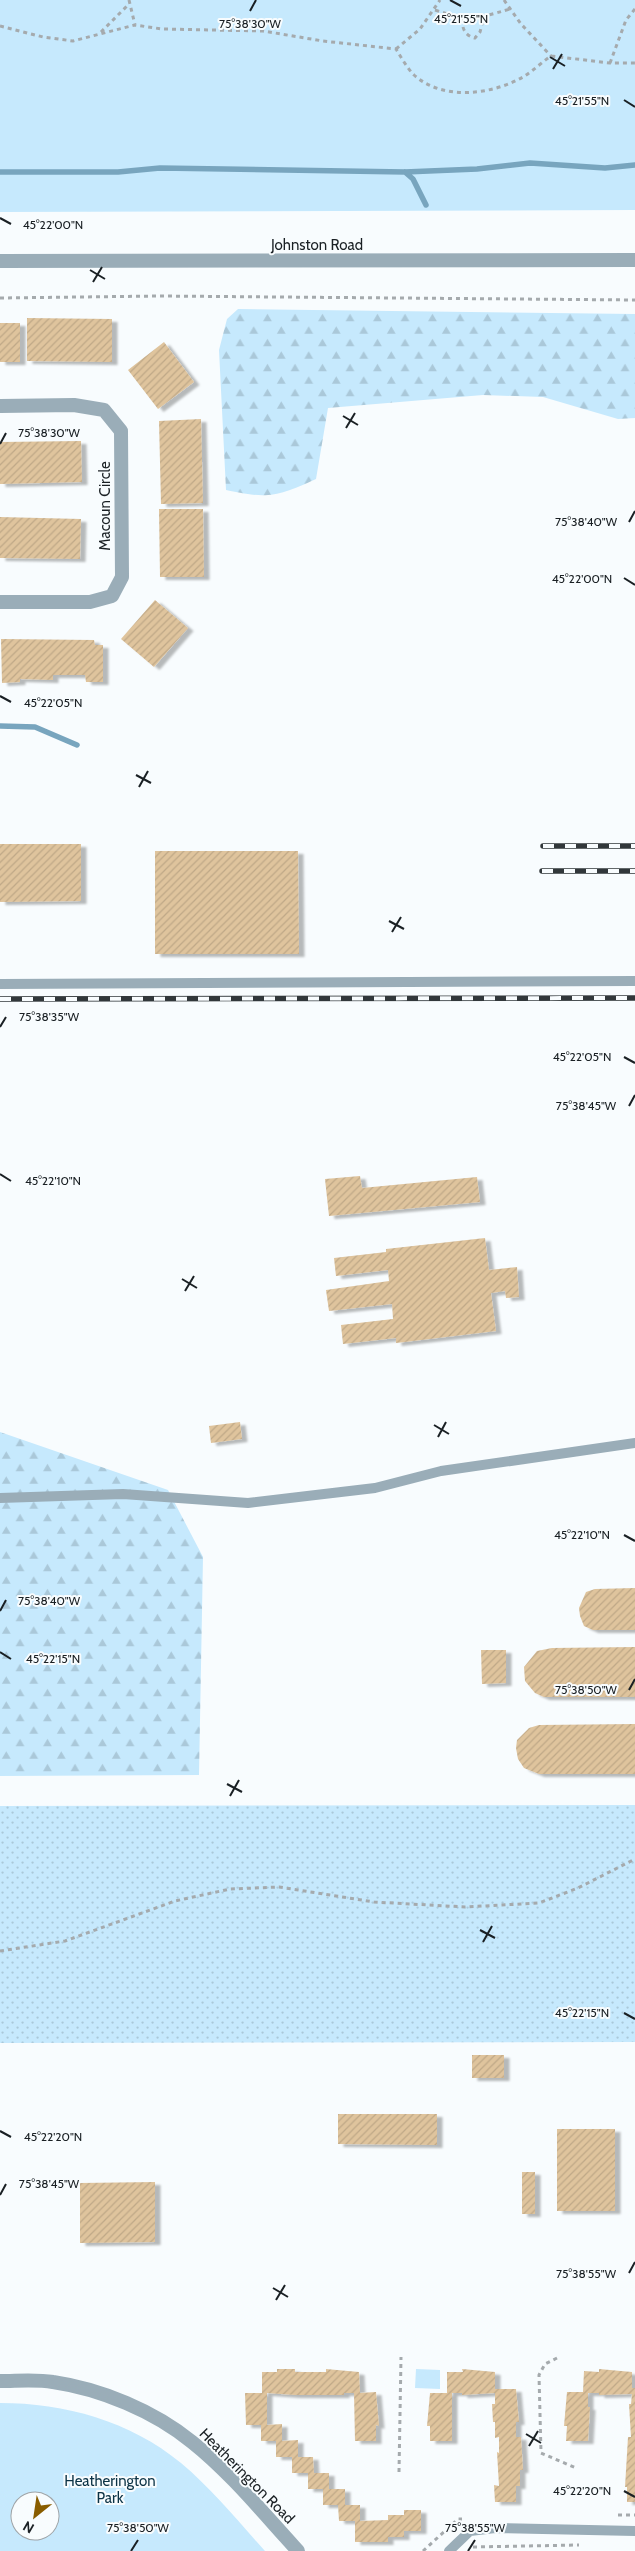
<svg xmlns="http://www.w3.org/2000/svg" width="635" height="2551" font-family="Cabin,sans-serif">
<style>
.grass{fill:url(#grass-dots)}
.forest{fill:url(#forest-firs)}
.green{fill:#c6e9fd;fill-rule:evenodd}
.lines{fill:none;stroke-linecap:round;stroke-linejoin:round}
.stream{stroke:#78a5be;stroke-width:5.5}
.building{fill:url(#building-hatch);filter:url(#shadow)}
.path{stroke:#a5aaad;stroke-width:3;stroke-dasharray:4 4;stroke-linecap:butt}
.service{stroke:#9aadb8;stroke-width:10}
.minor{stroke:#9aadb8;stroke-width:14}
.tertiary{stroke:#9aadb8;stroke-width:14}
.rail-casing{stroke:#31373a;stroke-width:5.5}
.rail{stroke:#f8fcfe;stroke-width:4;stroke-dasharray:11;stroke-linecap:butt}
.ticks{fill:none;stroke:#1a2024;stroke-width:2}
.labels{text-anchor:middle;stroke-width:4;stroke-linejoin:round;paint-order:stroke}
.street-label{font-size:15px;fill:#1a2024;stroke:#f8fcfe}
.park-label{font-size:15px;fill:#0c3346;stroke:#f8fcfe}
.ticks-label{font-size:12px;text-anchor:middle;fill:#1a2024;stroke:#f8fcfe;stroke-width:4;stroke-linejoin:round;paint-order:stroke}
</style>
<defs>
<pattern id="grass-dots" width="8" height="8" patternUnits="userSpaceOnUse" patternTransform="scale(1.25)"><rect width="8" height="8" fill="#c6e9fd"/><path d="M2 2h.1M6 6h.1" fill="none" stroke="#aac8d9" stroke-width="1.8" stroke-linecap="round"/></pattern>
<pattern id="forest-firs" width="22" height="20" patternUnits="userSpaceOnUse" patternTransform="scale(1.25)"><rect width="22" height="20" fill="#c6e9fd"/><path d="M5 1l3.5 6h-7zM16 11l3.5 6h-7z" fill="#aac8d9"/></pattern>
<pattern id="building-hatch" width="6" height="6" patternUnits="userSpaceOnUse" patternTransform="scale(1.25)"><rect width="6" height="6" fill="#dfc49d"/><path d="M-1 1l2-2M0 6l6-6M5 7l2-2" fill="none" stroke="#bfa887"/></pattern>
<filter id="shadow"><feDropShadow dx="5.5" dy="3" stdDeviation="1" flood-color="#0004"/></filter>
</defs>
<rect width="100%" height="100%" fill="#f8fcfe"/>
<path class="grass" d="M 635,1805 L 635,2042 L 0,2043 L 0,1806 Z"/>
<path class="forest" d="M 238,309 L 635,314 L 635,418 L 618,419 L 543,397 L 483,395 L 328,408 L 316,479 C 277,497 267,499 226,490 L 219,350 L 227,319 Z
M 0,1432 L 168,1490 L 203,1557 L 199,1775 L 0,1776 Z"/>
<path class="green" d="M 0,0 L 635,0 L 635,210 L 0,212 Z
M 416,2369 L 440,2370 L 440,2389 L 415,2388 Z
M 0,2403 C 65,2403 130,2421 181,2463 C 212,2489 238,2521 265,2551 L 0,2551 ZM 20,2501 L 50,2501 L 50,2531 L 20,2531 Z"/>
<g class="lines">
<path class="stream" d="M 0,172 L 118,172 L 160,168 L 405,172 L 477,169 L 530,163 L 605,168 L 635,165
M 405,172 L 413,179 L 426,205
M 0,726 L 35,727 L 77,745"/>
</g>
<path class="building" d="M 27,318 L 112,319 L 112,362 L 27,361 Z
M 0,323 L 20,323 L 20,362 L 0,362 Z
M 164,342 L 194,382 L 158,409 L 128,370 Z
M 201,419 L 203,503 L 161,504 L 159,421 Z
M 81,441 L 82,482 L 0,484 L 0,442 Z
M 159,509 L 203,509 L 204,577 L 160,577 Z
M 0,517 L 81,519 L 80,559 L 0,558 Z
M 155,600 L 188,628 L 154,667 L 121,639 Z
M 1,639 L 94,640 L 95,645 L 103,645 L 103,682 L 86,682 L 85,675 L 53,675 L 53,680 L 20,679 L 20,682 L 2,683 Z
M 0,844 L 81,844 L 81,901 L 0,902 Z
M 155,851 L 298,851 L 299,954 L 155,954 Z
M 360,1176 L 362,1188 L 477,1177 L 480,1202 L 329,1216 L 325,1179 Z
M 485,1238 L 489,1270 L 517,1267 L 519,1297 L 506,1298 L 505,1291 L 491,1293 L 496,1331 L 396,1343 L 396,1338 L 343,1344 L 341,1325 L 393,1319 L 392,1304 L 329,1311 L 326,1290 L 389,1281 L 388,1270 L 336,1276 L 334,1258 L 386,1252 L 386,1249 Z
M 240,1422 L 242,1439 L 211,1443 L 209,1426 Z
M 635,1588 L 635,1630 L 593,1630 L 584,1626 L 580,1616 L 579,1608 L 586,1592 L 595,1589 Z
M 635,1647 L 635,1697 L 544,1697 L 535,1693 L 525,1681 L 524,1667 L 537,1651 L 552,1648 Z
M 481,1650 L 506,1650 L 506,1683 L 482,1684 Z
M 635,1724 L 635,1774 L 539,1774 L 524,1768 L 518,1759 L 516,1748 L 517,1740 L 529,1728 L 539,1725 Z
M 472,2055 L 504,2055 L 504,2078 L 472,2078 Z
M 338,2114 L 437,2114 L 437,2145 L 338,2144 Z
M 557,2129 L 615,2129 L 615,2211 L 557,2211 Z
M 522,2172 L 535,2172 L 535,2214 L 522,2214 Z
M 155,2182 L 155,2242 L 80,2243 L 80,2183 Z
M 277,2369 L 295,2369 L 295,2372 L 326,2372 L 326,2369 L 359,2372 L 360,2393 L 376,2392 L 379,2426 L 376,2425 L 376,2441 L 355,2441 L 354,2393 L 344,2393 L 344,2395 L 295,2395 L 267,2393 L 267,2425 L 282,2424 L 282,2441 L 298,2440 L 298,2457 L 313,2457 L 314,2473 L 329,2473 L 329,2489 L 345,2489 L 345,2505 L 360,2505 L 360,2521 L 388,2520 L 388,2515 L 404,2515 L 404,2510 L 421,2510 L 421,2531 L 404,2531 L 404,2537 L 388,2537 L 388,2542 L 355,2542 L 355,2521 L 339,2521 L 338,2505 L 323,2505 L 323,2489 L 308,2489 L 308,2473 L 292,2473 L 292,2457 L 276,2457 L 276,2441 L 261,2441 L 261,2425 L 246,2425 L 245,2393 L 262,2393 L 262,2372 L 277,2372 Z
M 462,2369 L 495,2372 L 495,2389 L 516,2389 L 519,2422 L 516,2422 L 516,2437 L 521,2437 L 523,2470 L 520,2470 L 520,2486 L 516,2486 L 516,2502 L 495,2502 L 494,2485 L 499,2486 L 497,2452 L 499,2453 L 499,2437 L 495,2438 L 495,2422 L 493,2422 L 492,2404 L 495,2404 L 495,2393 L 462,2395 L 462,2393 L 452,2393 L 452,2441 L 430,2441 L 430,2426 L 427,2426 L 430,2393 L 447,2393 L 447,2372 L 463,2372 Z
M 599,2369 L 632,2372 L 632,2388 L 635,2388 L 635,2502 L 627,2502 L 627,2487 L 625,2487 L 628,2437 L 631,2437 L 629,2404 L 631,2404 L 632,2394 L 599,2395 L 599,2393 L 588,2393 L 588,2407 L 590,2407 L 588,2441 L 566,2441 L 567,2426 L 564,2426 L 567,2392 L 583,2392 L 584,2371 L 599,2372 Z"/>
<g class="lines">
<path class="path" d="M 129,0 L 135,25
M 504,0 L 521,24 L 551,56
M 435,10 C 471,22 475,19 510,9
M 463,19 C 461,29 466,36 475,38 L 480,32 L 484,17
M 0,26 L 43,37 L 73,41 L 135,25 L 162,29 L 263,31 L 323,41 L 396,49 C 401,57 407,68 414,75 C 443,101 491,95 523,77 C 533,71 542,62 551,56 L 610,63 L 635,63
M 101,32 L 129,4
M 396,49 L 420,29 L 440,0
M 610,63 L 626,20 L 635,9
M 0,298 L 160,296 L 635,300
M 0,1951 L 65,1941 L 175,1901 L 230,1889 L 279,1887 L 374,1902 L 465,1907 L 539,1903 L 578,1888 L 635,1859
M 557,2358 L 545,2364 L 539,2375 L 541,2453 L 576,2468
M 399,2472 L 401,2357
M 618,2515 L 635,2515
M 473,2547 L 579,2545
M 423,2551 L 458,2519 L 462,2519"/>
<path class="service" d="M 0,984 L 635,981
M 0,1498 L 123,1494 L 248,1503 L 375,1488 L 441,1471 L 635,1443
M 449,2551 L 470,2531 L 495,2528 L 635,2531"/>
<path class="minor" d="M 0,406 L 74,405 L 104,410 L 121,431 L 122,577 L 112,596 L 90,602 L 0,602"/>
<path class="tertiary" d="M 0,261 L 635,260
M 0,2381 C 17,2381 36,2379 53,2382 C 101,2389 154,2411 192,2442 C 231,2473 264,2514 298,2551"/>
<g class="rail-casing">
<path id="rail" d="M 543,846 L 635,846
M 542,871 L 635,871
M 0,999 L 635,998"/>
</g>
<use href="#rail" class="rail"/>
</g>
<path class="ticks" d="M 450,0 L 461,6M 250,11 L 256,0M 550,57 L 565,66M 553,69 L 562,54M 624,100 L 635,107M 0,218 L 11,224M 90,270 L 105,279M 93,282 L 102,267M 343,416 L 358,425M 346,428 L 355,413M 0,444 L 6,433M 629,522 L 635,511M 624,578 L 635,585M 0,696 L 11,702M 136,775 L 151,783M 139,787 L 148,771M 389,921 L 404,929M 392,932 L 401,917M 0,1027 L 6,1017M 624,1057 L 635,1063M 629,1106 L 635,1095M 0,1174 L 11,1181M 182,1279 L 197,1288M 185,1291 L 194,1276M 434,1425 L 449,1434M 438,1437 L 446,1422M 624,1535 L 635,1541M 0,1611 L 6,1600M 0,1652 L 11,1659M 629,1690 L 635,1679M 227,1784 L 242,1792M 230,1796 L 239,1780M 480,1930 L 495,1938M 483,1942 L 492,1926M 624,2013 L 635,2019M 0,2131 L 11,2137M 0,2195 L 6,2184M 629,2273 L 635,2262M 273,2288 L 288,2297M 276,2300 L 285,2285M 526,2434 L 541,2443M 529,2446 L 538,2431M 624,2491 L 635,2497M 131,2551 L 138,2540M 468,2551 L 475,2540"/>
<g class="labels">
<g class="street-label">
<text x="317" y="250">Johnston Road</text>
<text transform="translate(105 506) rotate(-90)" y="5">Macoun Circle</text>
<text transform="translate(247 2476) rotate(45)" y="5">Heatherington Road</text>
</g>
<g class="park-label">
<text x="110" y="2486">Heatherington<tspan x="110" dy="17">Park</tspan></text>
</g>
</g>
<g class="ticks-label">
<text x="461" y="23">45°21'55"N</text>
<text x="250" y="28">75°38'30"W</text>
<text x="582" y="105">45°21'55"N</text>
<text x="53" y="229">45°22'00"N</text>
<text x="49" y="437">75°38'30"W</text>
<text x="586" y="526">75°38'40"W</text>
<text x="582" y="583">45°22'00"N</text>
<text x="53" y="707">45°22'05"N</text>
<text x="49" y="1021">75°38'35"W</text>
<text x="582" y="1061">45°22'05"N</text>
<text x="586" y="1110">75°38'45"W</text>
<text x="53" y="1185">45°22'10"N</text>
<text x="582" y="1539">45°22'10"N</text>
<text x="49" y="1605">75°38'40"W</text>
<text x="53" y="1663">45°22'15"N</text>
<text x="586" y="1694">75°38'50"W</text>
<text x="582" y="2017">45°22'15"N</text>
<text x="53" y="2141">45°22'20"N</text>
<text x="49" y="2188">75°38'45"W</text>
<text x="586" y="2278">75°38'55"W</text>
<text x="582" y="2495">45°22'20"N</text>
<text x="138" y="2532">75°38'50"W</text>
<text x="475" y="2532">75°38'55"W</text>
</g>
<g transform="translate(35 2516) rotate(210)"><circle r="24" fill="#f8fcfe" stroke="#9fa4a7"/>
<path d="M0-4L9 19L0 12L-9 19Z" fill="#895d00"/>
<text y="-8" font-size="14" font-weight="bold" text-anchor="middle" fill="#1a2024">N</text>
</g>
</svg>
